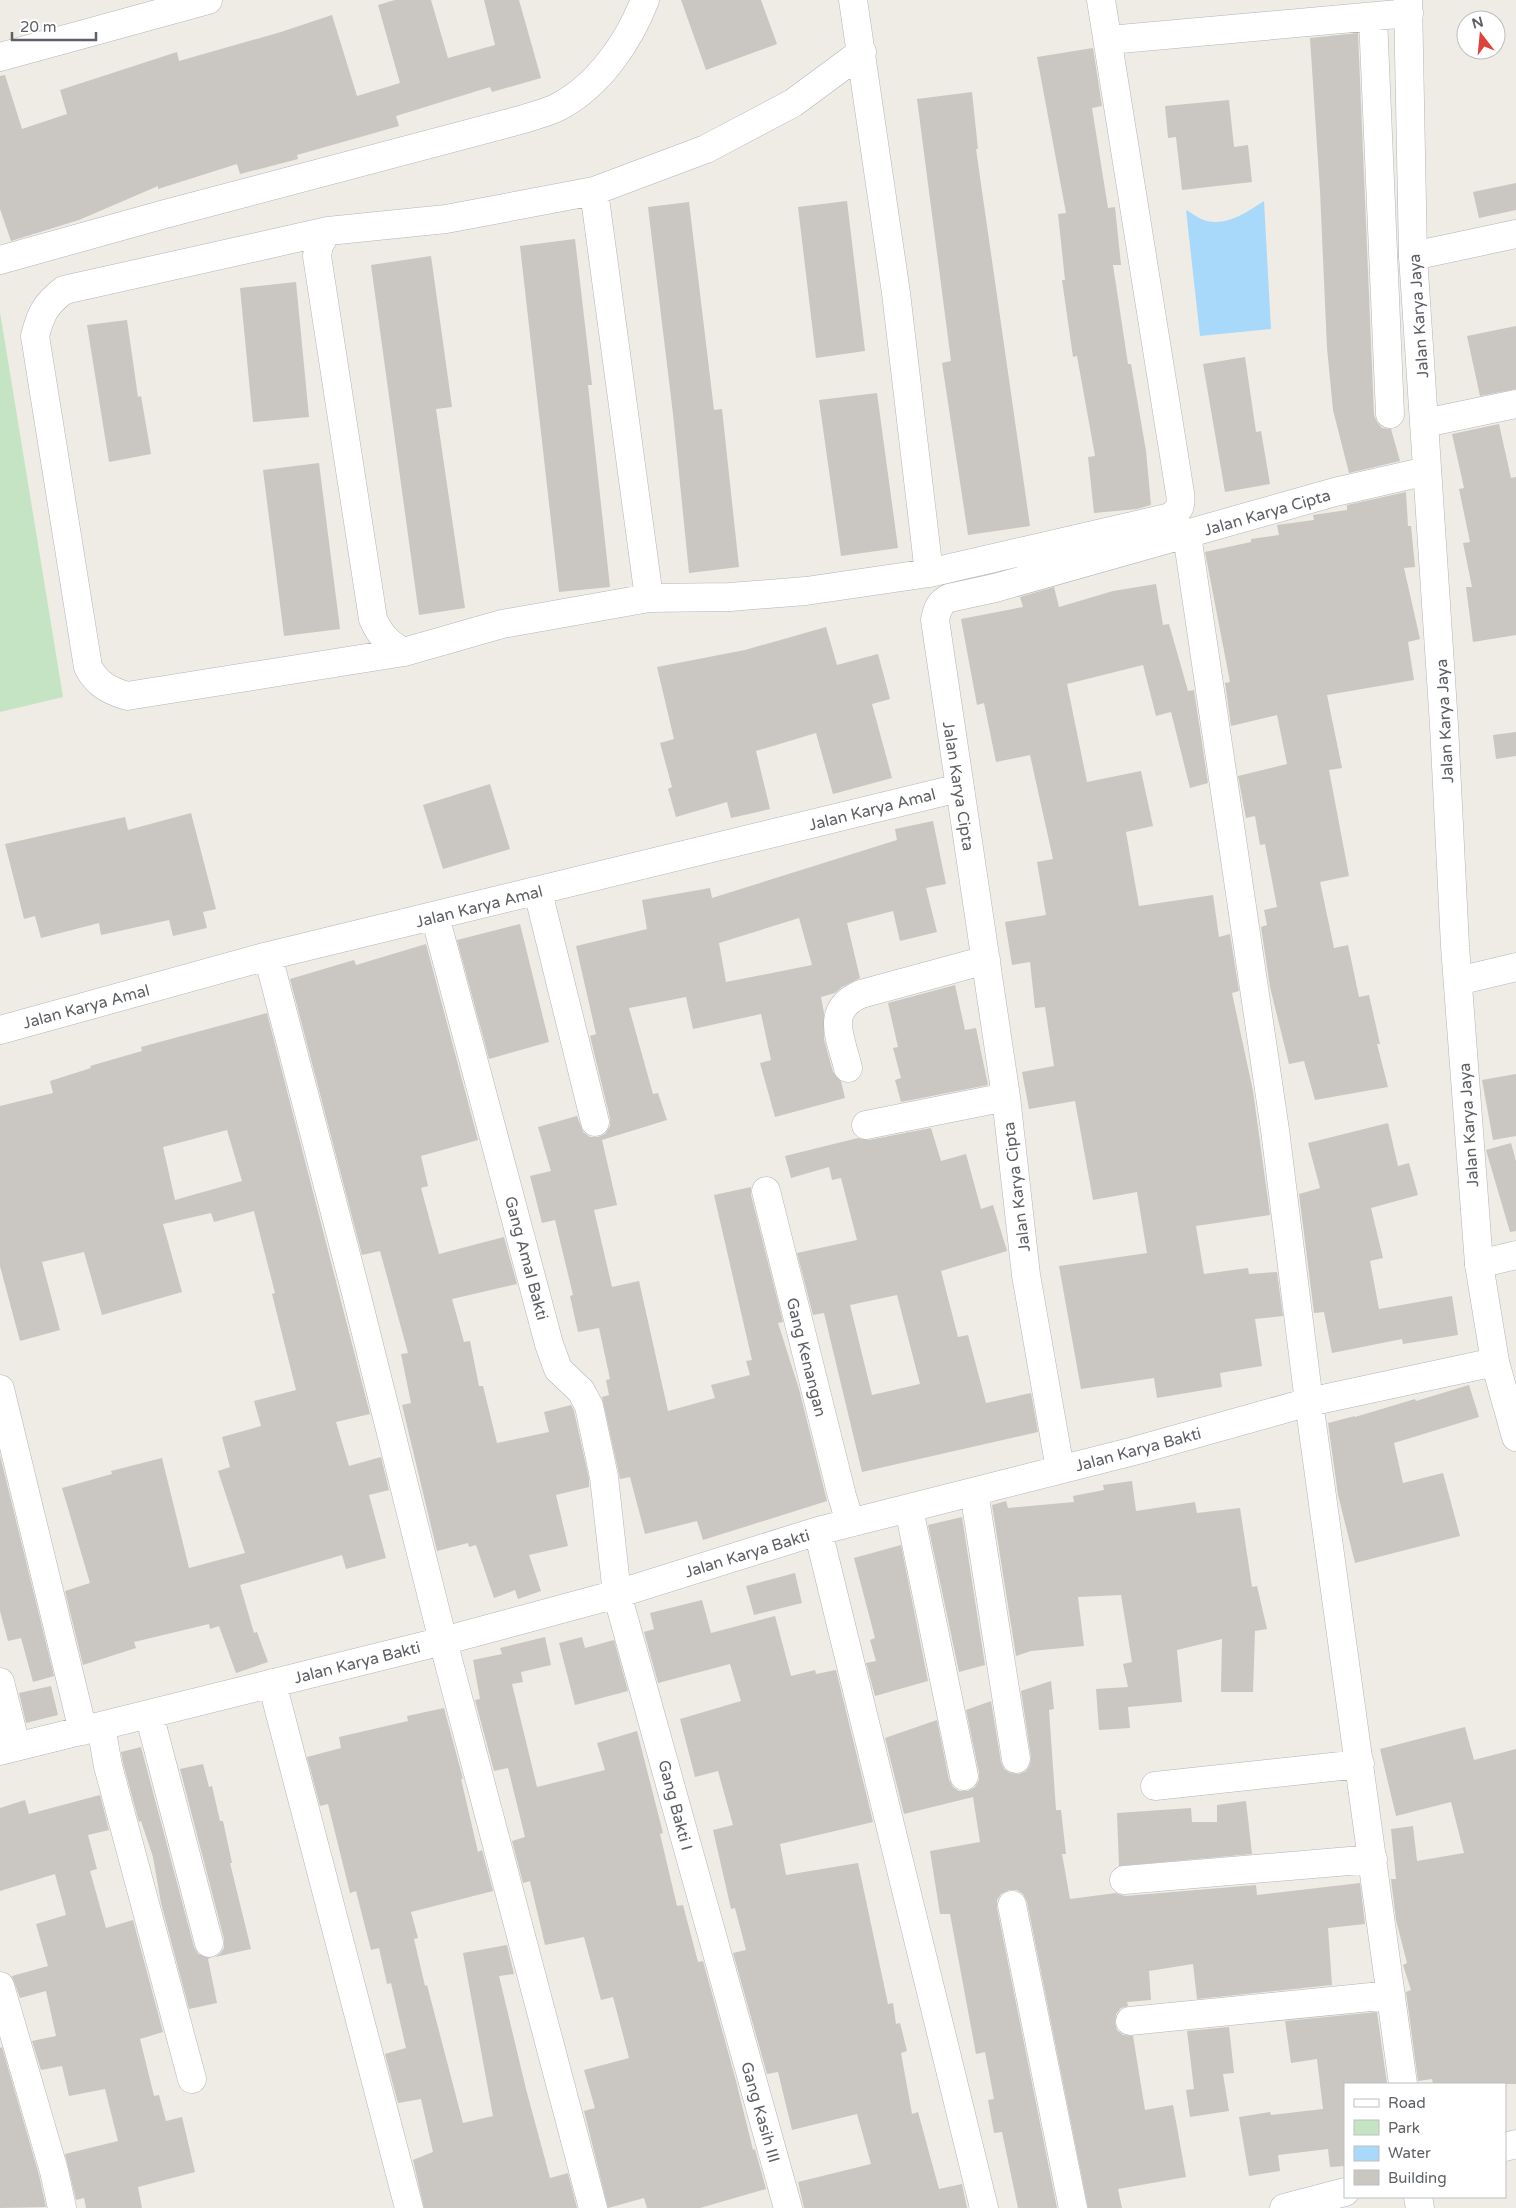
<svg xmlns="http://www.w3.org/2000/svg" width="1516" height="2208" font-family="'Varela Round',sans-serif">
<style>
.green{fill:#c4e4c3}
.water{fill:#a9d9fa}
.building{fill:#cac6c2;fill-rule:evenodd}
.lines{fill:none;stroke-linecap:round;stroke-linejoin:round}
.street-casing{stroke:#b2b5b9;stroke-width:29}
.secondary-casing{stroke:#b1b4b9;stroke-width:29}
.street{stroke:#fff;stroke-width:28}
.secondary{stroke:#fff;stroke-width:28}
.labels{text-anchor:middle;stroke-width:4.5;stroke-linejoin:round;paint-order:stroke}
.street-label{font-size:16px;fill:#5d6064;stroke:#fff}
</style>
<rect width="100%" height="100%" fill="#eeece5"/>
<path class="green" d="M 0,312 L 63,697 L 0,712 Z"/>
<path class="water" d="M 1264,201 L 1271,329 L 1200,336 L 1186,210 C 1192,213 1200,220 1207,221 C 1228,226 1247,212 1264,201 Z"/>
<path class="building" d="M 395,0 L 431,0 L 448,58 L 495,45 L 484,0 L 519,0 L 541,78 L 492,92 L 490,87 L 396,116 L 399,126 L 297,155 L 298,159 L 240,174 L 237,164 L 158,189 L 158,186 L 79,220 L 11,241 L 0,209 L 0,76 L 5,75 L 22,129 L 67,114 L 60,90 L 177,52 L 179,61 L 281,32 L 332,15 L 357,96 L 400,83 L 378,5 Z
M 681,0 L 761,0 L 777,44 L 706,70 Z
M 1358,33 L 1374,415 L 1377,422 L 1382,428 L 1391,429 L 1400,461 L 1349,473 L 1333,410 L 1327,348 L 1320,191 L 1310,38 Z
M 1093,48 L 1102,106 L 1092,108 L 1108,208 L 1115,207 L 1121,265 L 1113,265 L 1128,364 L 1131,364 L 1146,451 L 1151,505 L 1137,509 L 1094,513 L 1088,457 L 1095,456 L 1077,356 L 1073,357 L 1062,280 L 1065,280 L 1058,214 L 1066,213 L 1037,57 Z
M 972,92 L 978,149 L 976,149 L 1030,526 L 968,535 L 942,363 L 951,361 L 917,99 Z
M 1229,100 L 1234,147 L 1248,145 L 1252,182 L 1182,190 L 1176,137 L 1168,138 L 1165,106 Z
M 1516,183 L 1516,210 L 1479,218 L 1473,192 Z
M 847,201 L 865,351 L 816,358 L 798,207 Z
M 689,202 L 714,410 L 722,409 L 739,567 L 689,573 L 673,414 L 648,207 Z
M 575,239 L 592,385 L 588,385 L 610,587 L 559,592 L 520,246 Z
M 431,256 L 452,407 L 436,409 L 465,608 L 419,615 L 371,265 Z
M 296,282 L 309,417 L 253,422 L 240,288 Z
M 127,320 L 138,397 L 141,396 L 151,454 L 109,462 L 87,325 Z
M 1516,326 L 1516,389 L 1480,396 L 1467,336 Z
M 1245,357 L 1256,432 L 1261,431 L 1270,484 L 1225,492 L 1203,364 Z
M 877,393 L 898,548 L 841,556 L 819,400 Z
M 1499,424 L 1511,478 L 1516,477 L 1516,635 L 1473,642 L 1466,587 L 1472,587 L 1463,543 L 1470,542 L 1459,489 L 1464,488 L 1452,434 Z
M 319,463 L 340,629 L 284,636 L 263,470 Z
M 1406,492 L 1408,526 L 1411,526 L 1415,567 L 1404,568 L 1420,639 L 1408,642 L 1414,680 L 1327,695 L 1342,768 L 1329,770 L 1349,876 L 1320,882 L 1334,948 L 1348,945 L 1359,997 L 1369,995 L 1380,1044 L 1377,1044 L 1388,1087 L 1315,1100 L 1304,1061 L 1289,1064 L 1270,987 L 1261,927 L 1267,925 L 1264,910 L 1277,907 L 1265,844 L 1260,845 L 1255,816 L 1246,818 L 1238,776 L 1287,764 L 1277,715 L 1231,726 L 1225,683 L 1230,682 L 1205,552 L 1251,542 L 1251,539 L 1279,535 L 1277,525 L 1314,520 L 1313,515 L 1347,510 L 1347,505 Z
M 1156,584 L 1163,625 L 1169,624 L 1188,691 L 1194,690 L 1208,783 L 1190,788 L 1171,712 L 1156,716 L 1143,665 L 1067,684 L 1087,782 L 1141,771 L 1153,826 L 1126,832 L 1139,906 L 1213,895 L 1219,937 L 1230,934 L 1239,991 L 1232,993 L 1253,1091 L 1270,1215 L 1196,1226 L 1204,1274 L 1248,1268 L 1249,1274 L 1277,1272 L 1283,1316 L 1255,1319 L 1262,1366 L 1220,1373 L 1222,1387 L 1157,1398 L 1154,1378 L 1081,1389 L 1059,1266 L 1147,1253 L 1137,1192 L 1093,1200 L 1075,1101 L 1029,1109 L 1022,1072 L 1054,1066 L 1045,1007 L 1035,1008 L 1030,962 L 1012,965 L 1005,922 L 1046,915 L 1037,862 L 1053,859 L 1030,755 L 996,762 L 984,703 L 977,705 L 961,619 L 1023,607 L 1020,597 L 1054,587 L 1059,607 L 1113,591 Z
M 826,627 L 837,665 L 878,654 L 890,699 L 872,704 L 892,778 L 833,794 L 816,733 L 756,751 L 770,809 L 731,818 L 727,802 L 676,817 L 668,789 L 672,787 L 660,743 L 674,739 L 657,667 L 745,650 Z
M 1516,732 L 1516,756 L 1496,759 L 1493,735 Z
M 490,784 L 510,849 L 443,869 L 423,805 Z
M 191,813 L 216,909 L 203,912 L 207,928 L 173,936 L 169,920 L 101,935 L 99,923 L 41,938 L 35,916 L 24,919 L 5,844 L 125,817 L 128,830 Z
M 933,821 L 946,884 L 926,888 L 937,932 L 900,941 L 893,911 L 847,923 L 860,978 L 842,987 L 835,993 L 821,997 L 824,1013 L 824,1039 L 833,1072 L 841,1081 L 845,1098 L 775,1117 L 760,1063 L 771,1060 L 761,1014 L 693,1029 L 686,997 L 629,1008 L 653,1094 L 658,1093 L 667,1120 L 602,1140 L 617,1205 L 594,1210 L 612,1287 L 639,1281 L 668,1411 L 715,1398 L 711,1385 L 750,1375 L 746,1361 L 752,1360 L 714,1195 L 751,1187 L 751,1195 L 783,1322 L 778,1323 L 799,1389 L 827,1501 L 703,1540 L 697,1521 L 645,1534 L 630,1477 L 620,1479 L 602,1397 L 609,1395 L 606,1380 L 610,1379 L 599,1328 L 578,1332 L 570,1296 L 573,1295 L 555,1220 L 542,1223 L 530,1176 L 551,1171 L 538,1127 L 577,1116 L 583,1132 L 590,1137 L 598,1137 L 605,1134 L 610,1126 L 610,1118 L 590,1036 L 596,1034 L 576,946 L 647,929 L 642,900 L 710,888 L 712,898 L 897,840 L 895,829 ZM 799,918 L 812,965 L 726,982 L 719,943 Z
M 520,924 L 549,1042 L 489,1059 L 457,940 Z
M 426,944 L 478,1140 L 421,1156 L 428,1186 L 421,1188 L 439,1254 L 504,1237 L 517,1284 L 452,1299 L 464,1342 L 470,1341 L 479,1386 L 483,1386 L 497,1443 L 549,1432 L 544,1412 L 571,1405 L 574,1411 L 589,1479 L 589,1487 L 556,1495 L 568,1546 L 529,1555 L 541,1591 L 518,1599 L 515,1590 L 494,1598 L 476,1545 L 469,1547 L 468,1543 L 437,1551 L 402,1405 L 411,1403 L 401,1354 L 408,1353 L 380,1251 L 362,1255 L 290,979 L 354,960 L 356,965 Z
M 955,985 L 965,1030 L 976,1028 L 988,1085 L 901,1102 L 895,1080 L 901,1078 L 893,1048 L 898,1047 L 888,1003 Z
M 267,1013 L 370,1414 L 336,1422 L 349,1466 L 381,1457 L 389,1490 L 369,1495 L 386,1558 L 346,1569 L 342,1555 L 240,1585 L 254,1633 L 257,1632 L 268,1662 L 236,1673 L 219,1626 L 210,1629 L 209,1624 L 134,1642 L 136,1648 L 83,1665 L 65,1591 L 90,1583 L 62,1488 L 112,1474 L 111,1471 L 162,1458 L 189,1568 L 245,1553 L 218,1471 L 230,1467 L 222,1437 L 261,1426 L 254,1401 L 296,1390 L 272,1294 L 275,1293 L 254,1211 L 214,1222 L 211,1213 L 163,1224 L 182,1292 L 102,1315 L 84,1252 L 42,1262 L 60,1330 L 20,1341 L 0,1266 L 0,1106 L 53,1093 L 50,1081 L 91,1068 L 90,1066 L 142,1051 L 141,1047 ZM 227,1130 L 242,1181 L 175,1200 L 163,1147 Z
M 1516,1074 L 1516,1136 L 1493,1140 L 1482,1080 Z
M 1388,1123 L 1398,1166 L 1409,1163 L 1418,1195 L 1371,1208 L 1383,1258 L 1370,1261 L 1379,1309 L 1452,1296 L 1458,1335 L 1403,1344 L 1402,1339 L 1332,1353 L 1324,1312 L 1314,1313 L 1299,1194 L 1320,1188 L 1308,1143 Z
M 931,1128 L 941,1161 L 966,1154 L 981,1209 L 993,1205 L 1007,1251 L 941,1271 L 958,1337 L 968,1335 L 986,1403 L 1031,1393 L 1038,1432 L 862,1472 L 824,1313 L 813,1315 L 797,1253 L 857,1240 L 841,1178 L 832,1180 L 829,1167 L 791,1178 L 785,1156 L 858,1138 L 869,1140 ZM 897,1295 L 920,1384 L 872,1395 L 850,1305 Z
M 1511,1143 L 1516,1161 L 1516,1231 L 1510,1232 L 1486,1150 Z
M 1469,1385 L 1479,1417 L 1394,1443 L 1403,1483 L 1443,1473 L 1460,1536 L 1355,1563 L 1338,1495 L 1328,1423 L 1355,1416 L 1355,1417 L 1415,1399 L 1416,1401 Z
M 0,1455 L 54,1676 L 33,1682 L 21,1638 L 8,1641 L 0,1611 Z
M 1132,1481 L 1136,1511 L 1195,1502 L 1197,1513 L 1240,1508 L 1252,1587 L 1257,1586 L 1267,1629 L 1255,1631 L 1253,1692 L 1221,1692 L 1222,1639 L 1177,1650 L 1182,1702 L 1128,1707 L 1130,1728 L 1099,1730 L 1096,1689 L 1128,1687 L 1123,1664 L 1132,1662 L 1121,1595 L 1078,1597 L 1084,1646 L 1031,1651 L 1016,1656 L 992,1505 L 1006,1501 L 1008,1508 L 1074,1502 L 1073,1496 L 1104,1490 L 1103,1485 Z
M 962,1517 L 985,1665 L 959,1672 L 928,1525 Z
M 901,1545 L 928,1681 L 875,1696 L 866,1663 L 876,1661 L 870,1640 L 875,1638 L 854,1558 Z
M 795,1573 L 802,1603 L 754,1615 L 746,1586 Z
M 702,1600 L 711,1633 L 775,1616 L 791,1676 L 815,1670 L 816,1674 L 836,1670 L 873,1822 L 780,1844 L 786,1875 L 858,1863 L 888,2004 L 893,2003 L 896,2024 L 900,2023 L 907,2051 L 901,2053 L 912,2114 L 918,2112 L 939,2189 L 962,2184 L 967,2208 L 804,2208 L 798,2182 L 871,2164 L 857,2114 L 792,2130 L 778,2072 L 767,2074 L 733,1953 L 746,1950 L 735,1908 L 731,1909 L 713,1830 L 733,1825 L 718,1771 L 695,1777 L 680,1719 L 741,1701 L 730,1664 L 658,1683 L 644,1632 L 654,1629 L 650,1613 Z
M 545,1637 L 551,1665 L 521,1672 L 523,1682 L 512,1684 L 537,1787 L 605,1770 L 597,1743 L 637,1731 L 663,1833 L 660,1834 L 677,1906 L 683,1905 L 698,1962 L 703,1961 L 736,2081 L 753,2150 L 755,2149 L 766,2189 L 700,2208 L 647,2208 L 644,2198 L 608,2208 L 584,2111 L 595,2108 L 584,2070 L 629,2058 L 613,1997 L 601,2000 L 584,1937 L 545,1945 L 530,1881 L 523,1883 L 512,1841 L 525,1837 L 508,1768 L 494,1771 L 475,1700 L 480,1699 L 473,1660 L 502,1654 L 500,1648 Z
M 582,1637 L 585,1648 L 614,1640 L 628,1691 L 575,1705 L 559,1643 Z
M 1051,1681 L 1054,1709 L 1049,1710 L 1056,1810 L 1061,1810 L 1066,1854 L 1062,1854 L 1070,1899 L 1116,1893 L 1125,1896 L 1256,1885 L 1257,1895 L 1360,1883 L 1365,1924 L 1328,1928 L 1332,1985 L 1197,1999 L 1193,1964 L 1149,1971 L 1151,2000 L 1127,2002 L 1128,2006 L 1121,2008 L 1116,2014 L 1115,2023 L 1117,2030 L 1123,2035 L 1133,2036 L 1145,2110 L 1173,2105 L 1186,2177 L 1118,2189 L 1122,2208 L 1088,2208 L 1027,1902 L 1023,1894 L 1017,1890 L 1009,1890 L 1001,1894 L 997,1900 L 997,1908 L 1057,2208 L 1018,2208 L 1002,2132 L 994,2133 L 988,2100 L 994,2099 L 985,2052 L 976,2054 L 950,1914 L 940,1914 L 930,1851 L 980,1842 L 973,1797 L 904,1814 L 885,1738 L 937,1720 L 949,1780 L 953,1787 L 959,1791 L 968,1791 L 975,1787 L 979,1780 L 979,1773 L 966,1710 L 991,1701 L 1001,1762 L 1004,1769 L 1010,1773 L 1019,1774 L 1026,1771 L 1030,1765 L 1031,1757 L 1021,1691 Z
M 51,1686 L 58,1715 L 26,1723 L 19,1693 Z
M 444,1708 L 463,1779 L 461,1779 L 478,1852 L 482,1850 L 493,1891 L 411,1912 L 418,1938 L 414,1939 L 425,1986 L 427,1985 L 463,2123 L 493,2116 L 463,1953 L 507,1945 L 514,1974 L 499,1976 L 526,2089 L 550,2178 L 568,2173 L 577,2208 L 424,2208 L 413,2160 L 433,2152 L 421,2099 L 398,2103 L 387,2062 L 385,2054 L 406,2048 L 391,1983 L 387,1984 L 379,1948 L 371,1950 L 356,1891 L 350,1893 L 328,1804 L 320,1806 L 307,1757 L 341,1748 L 339,1737 L 408,1721 L 407,1716 Z
M 1465,1727 L 1474,1760 L 1516,1749 L 1516,2084 L 1433,2084 L 1432,2079 L 1418,2081 L 1406,1992 L 1411,1990 L 1403,1965 L 1407,1963 L 1396,1920 L 1391,1879 L 1396,1879 L 1391,1829 L 1413,1826 L 1417,1861 L 1464,1853 L 1451,1802 L 1396,1816 L 1380,1749 Z
M 141,1747 L 194,1947 L 198,1954 L 210,1958 L 208,1959 L 217,2003 L 189,2009 L 161,1903 L 153,1857 L 141,1821 L 139,1822 L 123,1763 L 121,1752 Z
M 203,1764 L 209,1787 L 212,1786 L 220,1821 L 223,1821 L 232,1863 L 230,1863 L 251,1949 L 215,1957 L 220,1954 L 224,1948 L 224,1939 L 180,1769 Z
M 100,1795 L 109,1830 L 88,1835 L 97,1869 L 90,1871 L 106,1928 L 133,1920 L 163,2032 L 140,2039 L 154,2096 L 159,2095 L 166,2121 L 182,2117 L 195,2172 L 138,2187 L 142,2208 L 86,2208 L 84,2198 L 76,2200 L 65,2154 L 118,2141 L 105,2089 L 69,2096 L 62,2066 L 41,2070 L 32,2041 L 56,2036 L 46,1991 L 20,1998 L 12,1976 L 48,1966 L 36,1924 L 66,1915 L 55,1874 L 0,1891 L 0,1808 L 25,1800 L 29,1814 Z
M 1246,1801 L 1252,1854 L 1119,1866 L 1117,1813 L 1191,1808 L 1192,1822 L 1217,1822 L 1217,1805 Z
M 1377,2012 L 1387,2084 L 1345,2084 L 1345,2166 L 1330,2167 L 1328,2149 L 1278,2155 L 1280,2171 L 1249,2176 L 1239,2117 L 1270,2112 L 1271,2115 L 1323,2109 L 1317,2059 L 1291,2063 L 1285,2021 Z
M 1229,2027 L 1234,2073 L 1223,2074 L 1229,2111 L 1190,2117 L 1186,2090 L 1194,2089 L 1187,2031 Z
M 2,2047 L 39,2175 L 46,2207 L 0,2208 L 0,2048 Z"/>
<g class="lines">
<g class="street-casing">
<path id="street" d="M 853,0 L 896,293 L 929,573
M 1373,18 L 1390,414
M 1109,40 L 1409,13
M 862,52 L 793,103 L 706,149 L 594,191 L 446,219 L 328,231 L 319,245 L 317,256 L 373,619 C 380,635 388,644 404,652 L 502,624 L 649,598 L 730,597 L 806,591 L 929,573 L 1167,518 C 1179,512 1182,507 1180,493 L 1101,0
M 0,57 L 208,0
M 594,191 L 649,598
M 328,231 L 64,290 C 45,305 41,313 35,336 L 88,667 C 97,684 108,690 127,696 L 404,652
M 1413,256 L 1516,234
M 0,260 L 165,214 L 524,119 C 536,115 549,112 560,106 C 600,84 629,41 645,0
M 1425,423 L 1516,404
M 1187,535 L 1275,1130 L 1309,1402 L 1403,2084
M 538,892 L 595,1122
M 435,916 L 549,1344 L 558,1369 L 581,1391 L 589,1406 L 604,1477 L 617,1594 L 788,2208
M 268,956 L 356,1293 L 443,1641 L 593,2208
M 1458,981 L 1516,967
M 0,1030 L 268,956 L 959,788
M 848,1068 C 841,1038 824,1010 861,994 L 986,960
M 866,1125 L 1006,1097
M 766,1191 L 842,1496 L 850,1522
M 1479,1264 L 1516,1255
M 0,1389 L 83,1731
M 1060,1469 L 1026,1275 L 1006,1097 L 935,620 C 937,610 939,603 949,598 L 995,588 L 1335,492 L 1427,471
M 974,1492 L 1016,1759
M 909,1509 L 964,1776
M 818,1531 L 984,2208
M 0,1682 L 16,1746
M 272,1683 L 409,2208
M 149,1714 L 209,1943
M 101,1726 L 108,1766 L 192,2079
M 0,1751 L 443,1641 L 617,1594 L 818,1531 L 1134,1451 L 1309,1402 L 1495,1362
M 1155,1786 L 1360,1764
M 1124,1880 L 1373,1859
M 1012,1905 L 1073,2208
M 0,1986 L 54,2171 L 62,2208
M 1130,2021 L 1391,1995
M 1505,2147 L 1516,2144
M 1418,2197 L 1420,2208
M 1284,2208 L 1345,2192"/>
</g>
<g class="secondary-casing">
<path id="secondary" d="M 1408,0 L 1413,256 L 1444,725 L 1455,946 L 1479,1264 L 1495,1362 L 1516,1437"/>
</g>
<use href="#street" class="street"/>
<use href="#secondary" class="secondary"/>
</g>
<g class="labels">
<g class="street-label">
<text transform="translate(1418 316) rotate(-94)" y="6">Jalan Karya Jaya</text>
<text transform="translate(1267 512) rotate(-16)" y="6">Jalan Karya Cipta</text>
<text transform="translate(1444 721) rotate(-93)" y="6">Jalan Karya Jaya</text>
<text transform="translate(959 786) rotate(81)" y="6">Jalan Karya Cipta</text>
<text transform="translate(872 809) rotate(-14)" y="6">Jalan Karya Amal</text>
<text transform="translate(479 906) rotate(-14)" y="6">Jalan Karya Amal</text>
<text transform="translate(86 1006) rotate(-15)" y="6">Jalan Karya Amal</text>
<text transform="translate(1468 1125) rotate(-94)" y="6">Jalan Karya Jaya</text>
<text transform="translate(1016 1187) rotate(-97)" y="6">Jalan Karya Cipta</text>
<text transform="translate(527 1258) rotate(75)" y="6">Gang Amal Bakti</text>
<text transform="translate(807 1357) rotate(76)" y="6">Gang Kenangan</text>
<text transform="translate(1138 1449) rotate(-15)" y="6">Jalan Karya Bakti</text>
<text transform="translate(747 1553) rotate(-17)" y="6">Jalan Karya Bakti</text>
<text transform="translate(357 1662) rotate(-14)" y="6">Jalan Karya Bakti</text>
<text transform="translate(676 1805) rotate(75)" y="6">Gang Bakti I</text>
<text transform="translate(761 2112) rotate(74)" y="6">Gang Kasih III</text>
</g>
</g>
<rect x="1344" y="2083" width="162" height="115" fill="#ffffff" stroke="#bebfc1"/>
<rect x="1354" y="2099" width="25" height="8" fill="#ffffff" stroke="#bebfc1"/>
<text x="1388" y="2108" font-size="15" fill="#5d6064">Road</text>
<rect x="1354" y="2120" width="25" height="15" fill="#c4e4c3" stroke="#bebfc1"/>
<text x="1388" y="2133" font-size="15" fill="#5d6064">Park</text>
<rect x="1354" y="2146" width="25" height="15" fill="#a9d9fa" stroke="#bebfc1"/>
<text x="1388" y="2158" font-size="15" fill="#5d6064">Water</text>
<rect x="1354" y="2170" width="25" height="15" fill="#cac6c2" stroke="#bebfc1"/>
<text x="1388" y="2183" font-size="15" fill="#5d6064">Building</text>
<g transform="translate(1481 35) rotate(344)"><circle r="24" fill="#ffffff" stroke="#bebfc1"/>
<path d="M0-4L9 19L0 12L-9 19Z" fill="#de423b"/>
<text y="-8" font-size="14" font-weight="bold" text-anchor="middle" fill="#5d6064">N</text>
</g>
<path d="M12 32v8h84v-8" fill="none" stroke="#5d6064" stroke-width="2.5"/>
<text x="20" y="32" font-size="15" fill="#5d6064" stroke="#ffffff" stroke-width="4" paint-order="stroke">20 m</text>
</svg>
